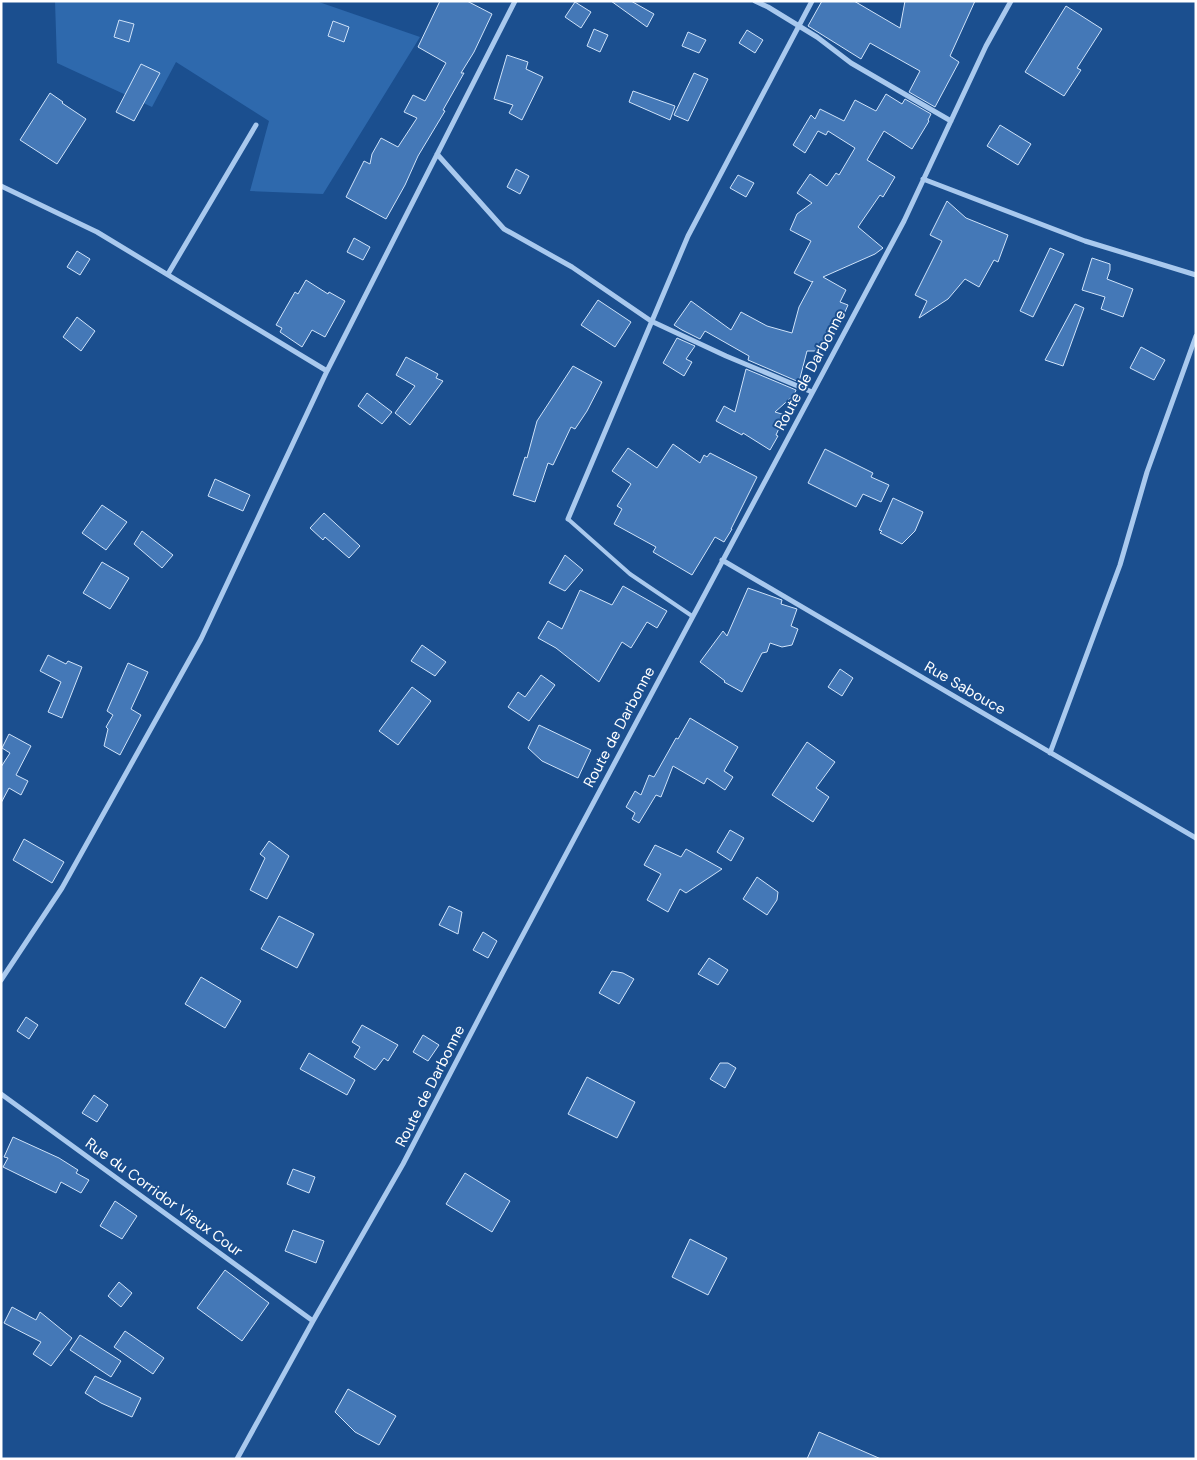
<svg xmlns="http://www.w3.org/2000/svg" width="1197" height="1460" font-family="'DM Sans',sans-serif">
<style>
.green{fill:#2e69ad}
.building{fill:#4478b7;stroke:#cfe3fa}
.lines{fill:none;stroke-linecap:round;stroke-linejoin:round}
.lane{stroke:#a9c9ee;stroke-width:4}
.street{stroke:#a9c9ee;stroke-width:5}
.labels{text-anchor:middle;stroke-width:4;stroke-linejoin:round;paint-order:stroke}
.street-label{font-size:15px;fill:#fff;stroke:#1b4f8f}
</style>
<rect width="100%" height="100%" fill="#1b4f8f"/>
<path class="green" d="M 55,1 L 316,1 L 420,37 L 323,194 L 250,191 L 269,121 L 176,62 L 152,107 L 57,63 Z"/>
<path class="building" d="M 440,1 L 467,1 L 492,14 L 474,52 L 461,73 L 464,73 L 443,110 L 445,111 L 418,156 L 405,185 L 386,219 L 346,197 L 364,161 L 370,164 L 372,154 L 381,138 L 398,147 L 417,118 L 404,112 L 413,95 L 425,101 L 446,63 L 418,47 Z
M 611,1 L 631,1 L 654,14 L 647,27 Z
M 822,1 L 854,1 L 900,28 L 905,1 L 975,1 L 950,56 L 959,62 L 935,107 L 909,92 L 920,71 L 870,43 L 861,59 L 808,26 Z
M 575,2 L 591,12 L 581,28 L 565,17 Z
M 1066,6 L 1102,29 L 1077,68 L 1081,70 L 1064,96 L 1025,72 Z
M 119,20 L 134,24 L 129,42 L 114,37 Z
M 333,21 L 349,27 L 344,42 L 328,36 Z
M 594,29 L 608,35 L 600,52 L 587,46 Z
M 747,30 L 763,40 L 755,53 L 739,43 Z
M 688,32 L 706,40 L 699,53 L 682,46 Z
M 507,55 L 528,62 L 526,69 L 543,77 L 522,120 L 509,113 L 513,105 L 494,99 Z
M 141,64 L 160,73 L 134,121 L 116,112 Z
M 694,73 L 708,79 L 688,121 L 674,115 Z
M 633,91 L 675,106 L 670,120 L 629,102 Z
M 50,93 L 63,102 L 62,103 L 86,119 L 57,164 L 20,140 Z
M 886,94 L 902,104 L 905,99 L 931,114 L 928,120 L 929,121 L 912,149 L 884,131 L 867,160 L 895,177 L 883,197 L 880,195 L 858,227 L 883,248 L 875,254 L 823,277 L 846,290 L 840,302 L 848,305 L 838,328 L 835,327 L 830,343 L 823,340 L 819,351 L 807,351 L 799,382 L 748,360 L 749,356 L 705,331 L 700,339 L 682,330 L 674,325 L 691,301 L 731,330 L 741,312 L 767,326 L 792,333 L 799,307 L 813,281 L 812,282 L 794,273 L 811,241 L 790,230 L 797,214 L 812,203 L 797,193 L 810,174 L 827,186 L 836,173 L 839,175 L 855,148 L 828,131 L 826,135 L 818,131 L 805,153 L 793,145 L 811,115 L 815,119 L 820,109 L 844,121 L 855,100 L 876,111 Z
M 1000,125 L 1031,144 L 1018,165 L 987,146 Z
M 516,169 L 529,176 L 520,194 L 507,187 Z
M 738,175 L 754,183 L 746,197 L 730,188 Z
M 947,201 L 966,218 L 1008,235 L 998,262 L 994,260 L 979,287 L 965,279 L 948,299 L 919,318 L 927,301 L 915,295 L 942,241 L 930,235 Z
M 354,238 L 370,247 L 363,260 L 347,252 Z
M 1050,248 L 1064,254 L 1033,317 L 1020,311 Z
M 77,251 L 90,259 L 80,275 L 67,267 Z
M 1092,258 L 1110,264 L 1110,270 L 1107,279 L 1133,289 L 1123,317 L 1101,309 L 1105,297 L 1082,290 Z
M 306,280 L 328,294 L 329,292 L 345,301 L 325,337 L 312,330 L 302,347 L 280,332 L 282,328 L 276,325 L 295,292 L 298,294 Z
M 598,300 L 631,322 L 615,347 L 581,325 Z
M 1075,304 L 1084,308 L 1063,366 L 1045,360 Z
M 77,317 L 95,331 L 81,351 L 63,337 Z
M 677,338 L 695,346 L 686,359 L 692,362 L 684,376 L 663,363 Z
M 1141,347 L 1165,360 L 1154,380 L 1130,368 Z
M 406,357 L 438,374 L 436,378 L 443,381 L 410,425 L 395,413 L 415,386 L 396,375 Z
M 573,366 L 602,382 L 587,411 L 575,429 L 571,427 L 553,465 L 548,463 L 535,502 L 513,495 L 525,457 L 527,458 L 537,421 Z
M 746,369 L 796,390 L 794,395 L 775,412 L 785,415 L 776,435 L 778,436 L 770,450 L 743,433 L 742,435 L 716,421 L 724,406 L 735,412 Z
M 367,393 L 392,412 L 382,424 L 358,406 Z
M 673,444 L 700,463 L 704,455 L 707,457 L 710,453 L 757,477 L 731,529 L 732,529 L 724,542 L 715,537 L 692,575 L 653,552 L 656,547 L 614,524 L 622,509 L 617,506 L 631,484 L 612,471 L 628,448 L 657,468 Z
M 825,449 L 873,473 L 871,477 L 889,485 L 881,502 L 863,494 L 856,507 L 808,483 Z
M 215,479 L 250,495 L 243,511 L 208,496 Z
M 893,498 L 923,512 L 915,531 L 902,544 L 880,533 L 882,531 L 879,530 Z
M 102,505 L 127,522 L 106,550 L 82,533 Z
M 324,513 L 360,546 L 349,558 L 325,537 L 323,540 L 310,528 Z
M 142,531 L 173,555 L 162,568 L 134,544 Z
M 565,555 L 583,570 L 565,591 L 549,583 Z
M 102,562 L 129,578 L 110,609 L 83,593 Z
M 623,586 L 667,611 L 657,628 L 647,622 L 631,648 L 622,642 L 599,682 L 556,648 L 538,638 L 548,621 L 562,629 L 580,590 L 612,605 Z
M 748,588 L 782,600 L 781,604 L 797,609 L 791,626 L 798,629 L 792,645 L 782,647 L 770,643 L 767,652 L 762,653 L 742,692 L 724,682 L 725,681 L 700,662 L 723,631 L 727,636 Z
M 422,645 L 446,662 L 435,676 L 411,661 Z
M 48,655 L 66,664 L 68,661 L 82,667 L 62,718 L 48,712 L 61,682 L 40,671 Z
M 128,663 L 148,672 L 131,709 L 141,715 L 120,755 L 104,746 L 108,729 L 106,727 L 113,715 L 107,711 Z
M 840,669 L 853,678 L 842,696 L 828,687 Z
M 541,675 L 555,685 L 529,721 L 508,707 L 518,692 L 525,697 Z
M 412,687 L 431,701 L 398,745 L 379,731 Z
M 690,718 L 738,747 L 724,771 L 733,777 L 725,790 L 707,778 L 704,784 L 673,766 L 661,797 L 656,795 L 639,823 L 632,819 L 635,813 L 626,807 L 635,791 L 641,795 L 649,775 L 654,777 L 676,738 L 678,739 Z
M 539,725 L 591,750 L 578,778 L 542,761 L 528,748 Z
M 9,734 L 31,746 L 16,775 L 28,781 L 21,795 L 9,788 L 1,803 L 1,767 L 10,753 L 2,748 Z
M 807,742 L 835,762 L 816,788 L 829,797 L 813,822 L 772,795 Z
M 730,830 L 744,838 L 731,861 L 717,852 Z
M 24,839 L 64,862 L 52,883 L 13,860 Z
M 269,841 L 289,856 L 267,899 L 250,890 L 265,858 L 260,854 Z
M 655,845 L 681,857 L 686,849 L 722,869 L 686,893 L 680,889 L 668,912 L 647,900 L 661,874 L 644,865 Z
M 757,877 L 778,892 L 777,900 L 767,915 L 743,899 Z
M 449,906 L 462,912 L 458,934 L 439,925 Z
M 279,916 L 314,934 L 297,968 L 261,949 Z
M 483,932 L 497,941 L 488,958 L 473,950 Z
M 709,958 L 728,970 L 718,985 L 698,974 Z
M 612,971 L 623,973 L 634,979 L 619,1004 L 599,993 Z
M 201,977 L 241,1001 L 225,1028 L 185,1004 Z
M 26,1017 L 38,1025 L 29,1039 L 17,1031 Z
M 362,1025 L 398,1045 L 388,1061 L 384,1058 L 375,1070 L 354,1057 L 360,1047 L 352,1042 Z
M 423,1035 L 439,1045 L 428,1061 L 413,1052 Z
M 309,1053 L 355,1080 L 347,1095 L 300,1069 Z
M 720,1063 L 728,1063 L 736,1068 L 725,1088 L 710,1079 Z
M 587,1077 L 635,1102 L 617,1138 L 568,1114 Z
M 94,1095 L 108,1105 L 97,1122 L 82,1113 Z
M 13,1137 L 59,1158 L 78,1170 L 76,1173 L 89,1180 L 81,1193 L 61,1182 L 56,1193 L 3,1167 L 8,1158 L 4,1157 Z
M 293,1169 L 315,1177 L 309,1193 L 287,1184 Z
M 465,1173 L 510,1201 L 492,1232 L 446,1204 Z
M 115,1201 L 137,1216 L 122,1239 L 100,1226 Z
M 293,1230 L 324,1241 L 316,1263 L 285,1251 Z
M 690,1239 L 727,1258 L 708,1295 L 672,1277 Z
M 225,1270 L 269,1303 L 242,1341 L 197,1308 Z
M 119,1282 L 132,1293 L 121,1307 L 108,1296 Z
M 12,1307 L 36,1320 L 40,1312 L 72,1338 L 51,1366 L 33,1354 L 41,1342 L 4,1323 Z
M 125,1331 L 164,1358 L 153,1374 L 114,1347 Z
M 80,1335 L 121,1361 L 111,1377 L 70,1350 Z
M 95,1376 L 141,1398 L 132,1417 L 101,1403 L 85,1393 Z
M 348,1389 L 396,1416 L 379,1445 L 355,1432 L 335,1412 Z
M 819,1432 L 881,1459 L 807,1459 Z"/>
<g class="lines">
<path class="lane" d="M 568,519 L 630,574 L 692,616"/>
<path class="street" d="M 755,1 L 768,7 L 817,37 L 851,63 L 951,121
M 437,154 L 504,229 L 572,267 L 651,321 L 726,356 L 812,392
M 923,179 L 1085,241 L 1196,275
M 1,186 L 97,232 L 327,371
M 168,274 L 256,125
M 568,519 L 688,236 L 812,1
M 722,560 L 1196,838
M 1050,753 L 1120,565 L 1147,472 L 1196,336
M 1,980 L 62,888 L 201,639 L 327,371 L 515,1
M 1,1094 L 313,1321
M 237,1459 L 313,1321 L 403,1164 L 502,974 L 904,221 L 986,46 L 1011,1"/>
</g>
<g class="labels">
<g class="street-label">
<text transform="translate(810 370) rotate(-62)" y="5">Route de Darbonne</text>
<text transform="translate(965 688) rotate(30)" y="5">Rue Sabouce</text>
<text transform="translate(619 727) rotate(-62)" y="5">Route de Darbonne</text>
<text transform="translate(430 1086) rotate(-63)" y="5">Route de Darbonne</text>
<text transform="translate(164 1197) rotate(36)" y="5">Rue du Corridor Vieux Cour</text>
</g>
</g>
<rect width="1197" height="1460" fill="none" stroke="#ffffff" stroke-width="5"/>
</svg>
